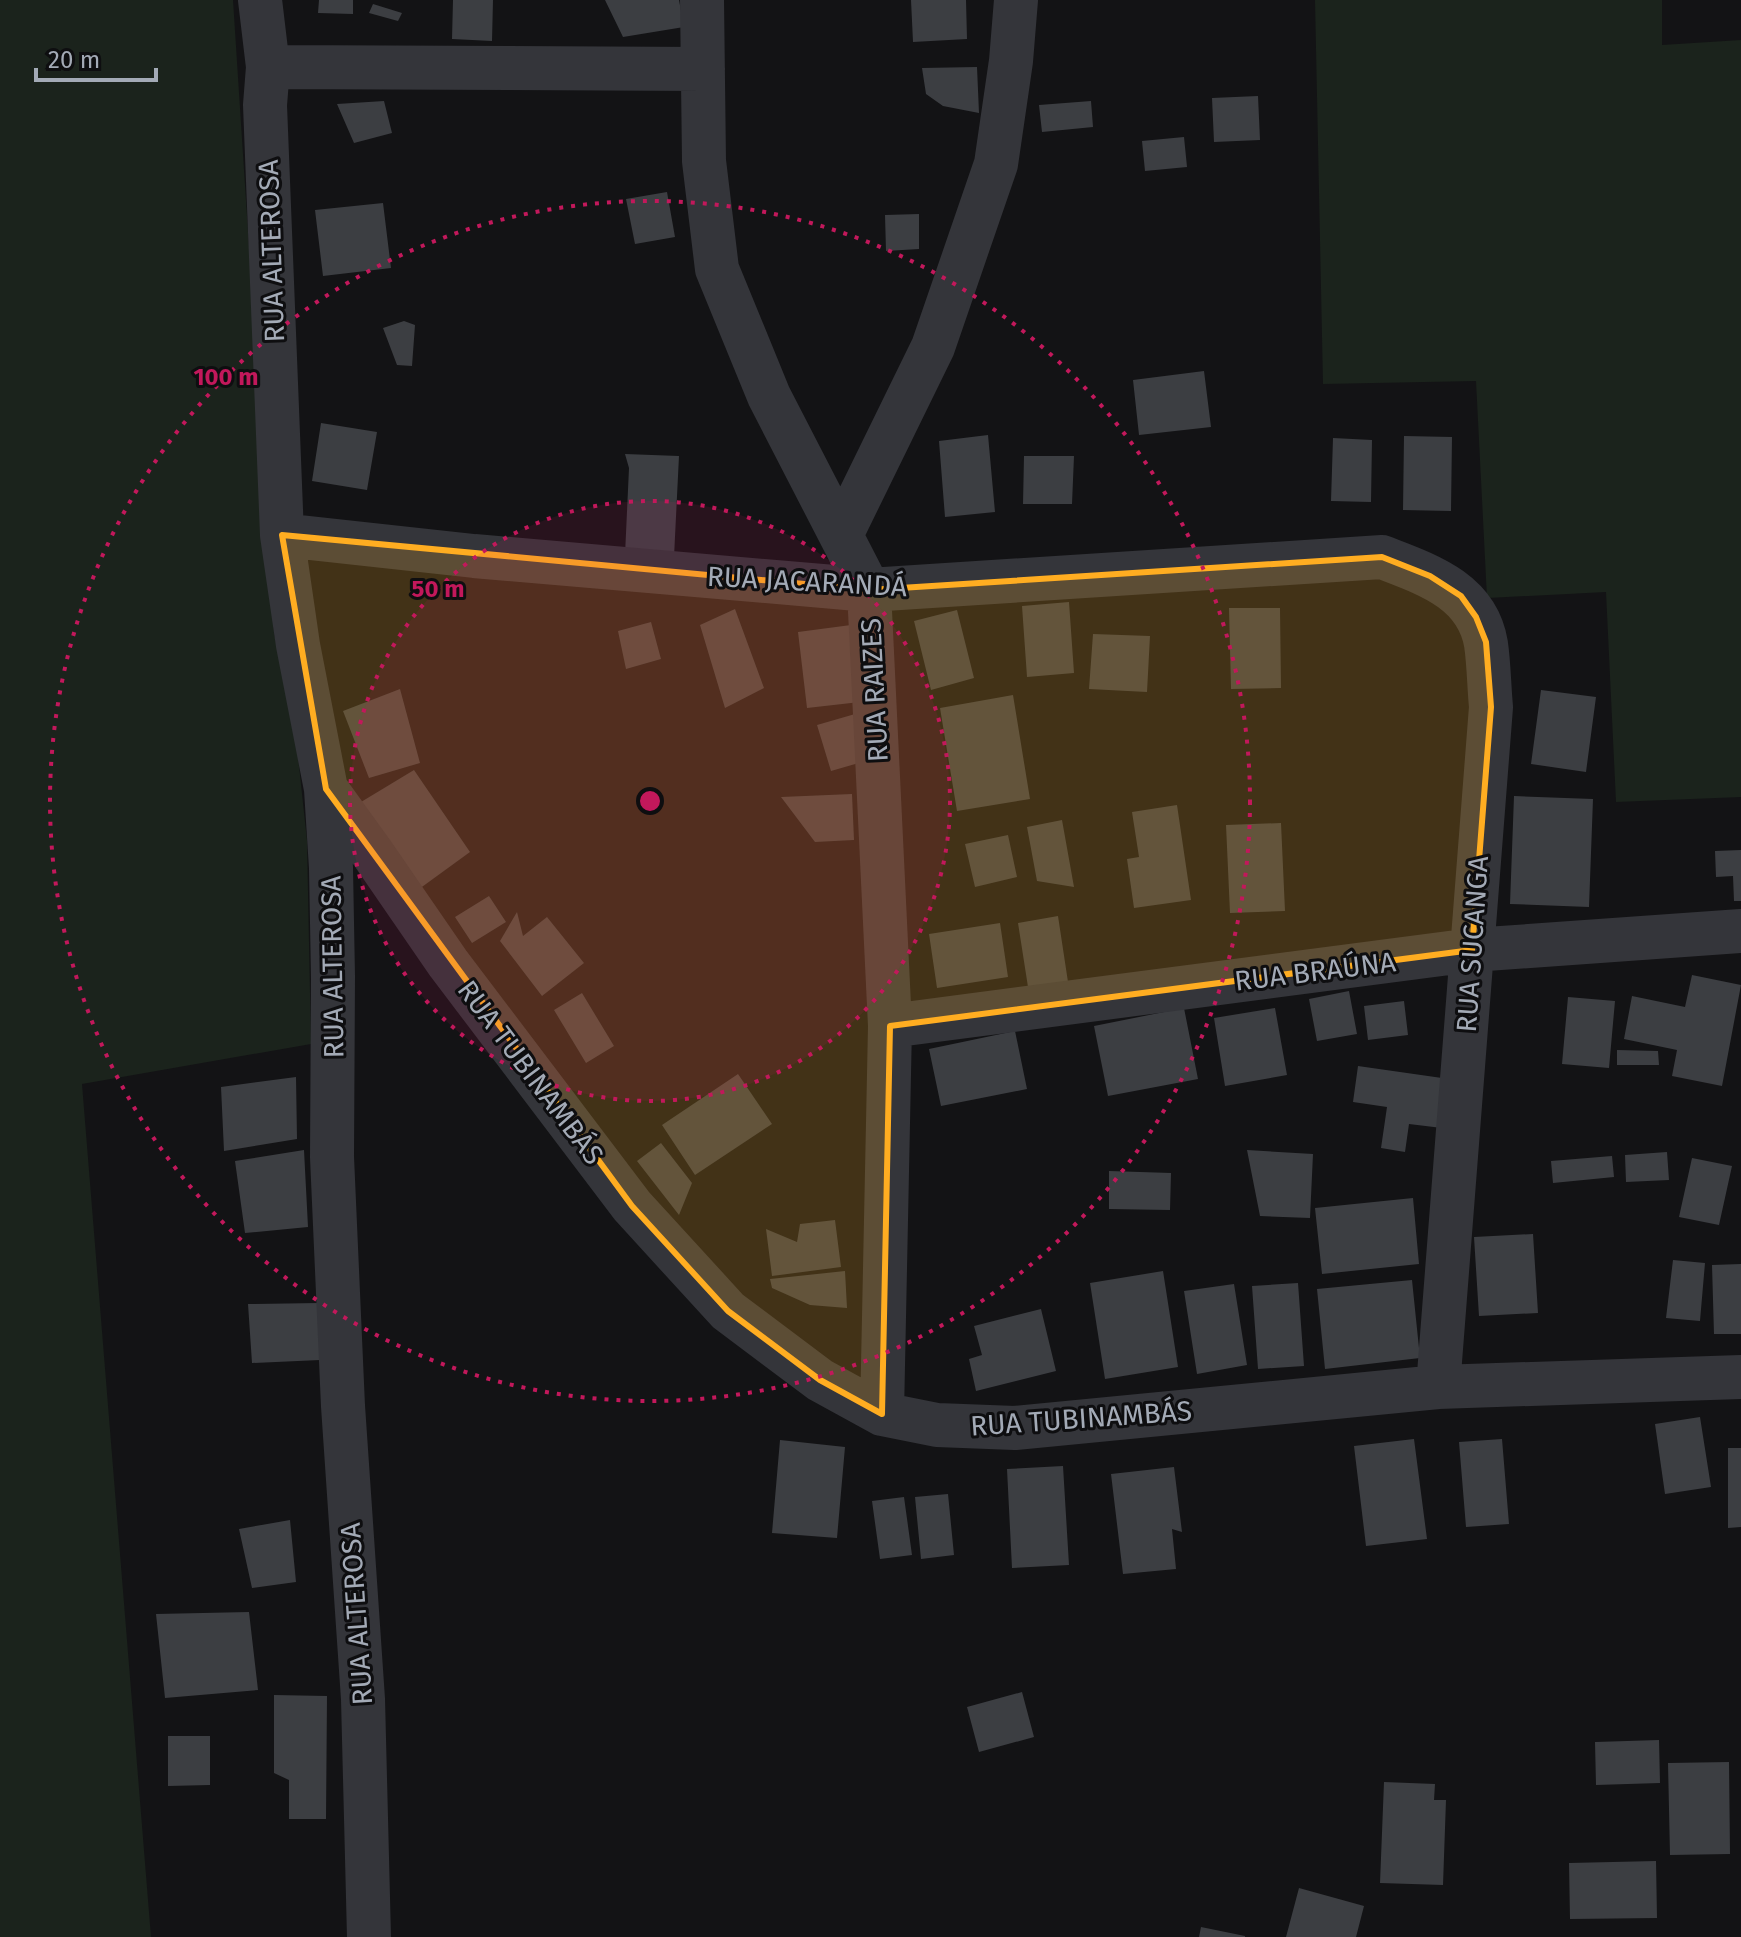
<svg xmlns="http://www.w3.org/2000/svg" width="1741" height="1937" font-family="'Fira Sans',sans-serif">
<style>
.green{fill:#1b231c}
.building{fill:#3c3e42}
.lines{fill:none;stroke-linecap:round;stroke-linejoin:round}
.minor{stroke:#34353a;stroke-width:44}
.marked{fill:#ffad21;fill-opacity:0.2;stroke:#ffad21;stroke-width:6;stroke-linejoin:round}
.ring{fill:none;stroke:#c2185b;stroke-width:4;stroke-dasharray:4 8}
.labels{text-anchor:middle;stroke-width:6;stroke-linejoin:round;paint-order:stroke}
.street-label{font-size:28px;fill:#a3aab6;stroke:#0e0e10}
.centre{fill:#c2185b;stroke:#0e0e10;stroke-width:4}
.ring-label{font-size:24px;text-anchor:middle;font-weight:bold;fill:#c2185b;stroke:#0e0e10;stroke-width:6;stroke-linejoin:round;paint-order:stroke}
</style>
<rect width="100%" height="100%" fill="#131315"/>
<path class="green" d="M 0,0 L 233,0 L 274,633 L 296,737 L 307,841 L 311,1044 L 82,1084 L 151,1937 L 0,1937 Z
M 1315,0 L 1662,0 L 1662,45 L 1741,40 L 1741,797 L 1616,802 L 1606,592 L 1487,598 L 1476,381 L 1323,384 Z"/>
<path class="building" d="M 319,0 L 353,0 L 353,14 L 318,13 Z
M 453,0 L 493,0 L 492,41 L 452,39 Z
M 605,0 L 679,0 L 684,27 L 623,37 Z
M 911,0 L 966,0 L 967,39 L 913,42 Z
M 373,4 L 402,13 L 398,21 L 369,13 Z
M 977,67 L 979,113 L 943,106 L 926,94 L 922,68 Z
M 1258,96 L 1260,140 L 1214,142 L 1212,98 Z
M 384,101 L 392,133 L 354,143 L 337,104 Z
M 1091,101 L 1093,127 L 1042,132 L 1039,105 Z
M 1184,137 L 1187,167 L 1145,171 L 1142,141 Z
M 667,192 L 675,237 L 635,244 L 626,199 Z
M 383,203 L 391,268 L 323,276 L 315,210 Z
M 919,214 L 919,249 L 886,251 L 885,215 Z
M 404,321 L 415,325 L 412,366 L 397,365 L 383,328 Z
M 1204,371 L 1211,427 L 1139,435 L 1133,380 Z
M 321,423 L 377,432 L 367,490 L 312,481 Z
M 988,435 L 995,512 L 945,517 L 939,441 Z
M 1404,436 L 1452,437 L 1451,511 L 1403,510 Z
M 1333,438 L 1372,440 L 1371,502 L 1331,501 Z
M 625,454 L 679,456 L 674,557 L 625,555 L 629,468 Z
M 1024,456 L 1074,456 L 1072,504 L 1023,504 Z
M 1069,602 L 1074,673 L 1027,677 L 1022,606 Z
M 1229,608 L 1280,608 L 1281,688 L 1231,689 Z
M 735,609 L 764,688 L 725,708 L 700,625 Z
M 957,610 L 974,678 L 931,690 L 914,621 Z
M 651,622 L 661,659 L 626,669 L 618,631 Z
M 851,625 L 860,702 L 807,708 L 798,632 Z
M 1093,634 L 1150,636 L 1147,692 L 1089,689 Z
M 400,689 L 420,763 L 369,778 L 343,711 Z
M 1541,690 L 1596,697 L 1586,772 L 1531,764 Z
M 1013,695 L 1030,799 L 957,811 L 940,708 Z
M 862,712 L 876,758 L 831,771 L 817,725 Z
M 414,770 L 470,852 L 415,892 L 361,802 Z
M 852,794 L 854,840 L 815,842 L 781,797 Z
M 1514,796 L 1593,799 L 1589,907 L 1510,904 Z
M 1177,805 L 1191,900 L 1134,908 L 1127,859 L 1139,857 L 1132,812 Z
M 1062,820 L 1074,887 L 1037,881 L 1027,827 Z
M 1281,823 L 1285,911 L 1230,913 L 1226,825 Z
M 1008,835 L 1017,877 L 975,887 L 965,844 Z
M 1741,850 L 1741,901 L 1734,901 L 1733,876 L 1716,877 L 1715,851 Z
M 489,896 L 506,922 L 472,943 L 455,917 Z
M 517,912 L 523,936 L 547,917 L 584,963 L 542,996 L 500,941 Z
M 1058,916 L 1068,982 L 1028,987 L 1018,923 Z
M 1000,923 L 1008,977 L 937,988 L 929,934 Z
M 1692,975 L 1741,985 L 1722,1086 L 1672,1076 L 1677,1050 L 1624,1039 L 1632,996 L 1685,1007 Z
M 1349,991 L 1357,1034 L 1317,1041 L 1309,999 Z
M 582,993 L 614,1046 L 586,1063 L 554,1010 Z
M 1568,997 L 1615,1001 L 1609,1068 L 1562,1064 Z
M 1404,1001 L 1408,1035 L 1368,1040 L 1364,1006 Z
M 1184,1008 L 1198,1079 L 1108,1096 L 1094,1026 Z
M 1275,1008 L 1287,1075 L 1225,1086 L 1214,1018 Z
M 1015,1031 L 1027,1089 L 941,1106 L 929,1049 Z
M 1617,1050 L 1658,1051 L 1659,1065 L 1617,1065 Z
M 1358,1066 L 1449,1079 L 1442,1128 L 1409,1124 L 1405,1152 L 1381,1148 L 1387,1107 L 1353,1102 Z
M 738,1074 L 772,1124 L 695,1175 L 662,1125 Z
M 296,1077 L 297,1139 L 224,1151 L 221,1087 Z
M 661,1143 L 692,1183 L 679,1215 L 637,1161 Z
M 304,1150 L 308,1227 L 245,1233 L 235,1161 Z
M 1247,1150 L 1313,1154 L 1310,1218 L 1260,1216 Z
M 1667,1152 L 1669,1180 L 1626,1182 L 1625,1155 Z
M 1612,1156 L 1614,1177 L 1553,1183 L 1551,1161 Z
M 1692,1158 L 1732,1166 L 1719,1225 L 1679,1217 Z
M 1109,1171 L 1171,1173 L 1170,1210 L 1109,1209 Z
M 1413,1198 L 1419,1264 L 1322,1274 L 1315,1208 Z
M 835,1220 L 841,1267 L 772,1276 L 766,1229 L 797,1242 L 800,1224 Z
M 1533,1234 L 1538,1313 L 1479,1316 L 1474,1237 Z
M 1673,1260 L 1705,1263 L 1700,1321 L 1666,1318 Z
M 1741,1264 L 1741,1334 L 1714,1334 L 1712,1265 Z
M 845,1271 L 847,1308 L 810,1305 L 772,1288 L 770,1279 Z
M 1163,1271 L 1178,1367 L 1105,1379 L 1090,1283 Z
M 1412,1280 L 1420,1358 L 1325,1369 L 1317,1289 Z
M 1298,1283 L 1304,1366 L 1258,1369 L 1252,1286 Z
M 1234,1284 L 1247,1365 L 1197,1374 L 1184,1291 Z
M 319,1303 L 320,1360 L 252,1363 L 248,1304 Z
M 1041,1309 L 1056,1371 L 976,1391 L 969,1359 L 982,1355 L 974,1326 Z
M 1700,1417 L 1711,1487 L 1665,1494 L 1655,1424 Z
M 1414,1439 L 1427,1539 L 1366,1546 L 1354,1446 Z
M 1502,1439 L 1509,1524 L 1466,1527 L 1459,1442 Z
M 780,1440 L 845,1447 L 837,1538 L 772,1533 Z
M 1728,1448 L 1741,1448 L 1741,1527 L 1728,1528 Z
M 1063,1466 L 1069,1565 L 1012,1568 L 1007,1469 Z
M 1174,1467 L 1182,1532 L 1172,1529 L 1176,1569 L 1123,1574 L 1111,1474 Z
M 948,1494 L 954,1555 L 921,1559 L 915,1497 Z
M 904,1497 L 912,1555 L 880,1559 L 872,1501 Z
M 290,1520 L 296,1582 L 252,1588 L 239,1529 Z
M 249,1612 L 258,1690 L 165,1698 L 156,1614 Z
M 1022,1692 L 1034,1737 L 979,1752 L 967,1707 Z
M 274,1695 L 327,1696 L 326,1819 L 289,1819 L 289,1780 L 274,1773 Z
M 168,1736 L 210,1736 L 210,1785 L 168,1786 Z
M 1659,1740 L 1660,1783 L 1596,1785 L 1595,1742 Z
M 1729,1762 L 1730,1854 L 1670,1855 L 1668,1763 Z
M 1384,1782 L 1435,1784 L 1434,1800 L 1446,1800 L 1443,1885 L 1380,1883 Z
M 1656,1861 L 1657,1918 L 1570,1919 L 1569,1863 Z
M 1299,1888 L 1364,1906 L 1356,1937 L 1286,1937 Z
M 1201,1927 L 1245,1936 L 1245,1937 L 1199,1937 Z"/>
<g class="lines">
<path class="minor" d="M 260,0 L 268,67 L 265,105 L 282,535 L 298,645 L 326,789 L 331,868 L 333,977 L 332,1157 L 343,1406 L 363,1699 L 369,1937
M 702,0 L 704,161 L 717,269 L 769,396 L 869,590 L 890,1026 L 882,1414
M 268,67 L 703,69
M 282,535 L 474,556 L 869,590 L 1382,557 C 1426,574 1477,590 1486,644 C 1489,665 1489,686 1491,707 L 1438,1387
M 841,535 L 933,347 L 996,164 L 1011,61 L 1016,0
M 326,789 L 373,854 L 448,963 L 632,1206 L 728,1311 L 820,1380 L 882,1414 L 937,1425 L 1015,1428 L 1438,1387 L 1741,1377
M 890,1026 L 1472,950 L 1741,931"/>
</g>
<path class="marked" d="M 282,535 L 869,590 L 1382,557 L 1430,576 L 1461,596 L 1476,617 L 1486,642 L 1491,707 L 1472,950 L 890,1026 L 882,1414 L 820,1380 L 728,1311 L 632,1206 L 326,789 Z"/>
<circle cx="650" cy="801" r="300" fill="#c2185b" fill-opacity=".12"/>
<g class="ring">
<circle cx="650" cy="801" r="300"/>
<circle cx="650" cy="801" r="600"/>
</g>
<g class="labels">
<g class="street-label">
<text transform="translate(271 251) rotate(-92)" y="10">RUA ALTEROSA</text>
<text transform="translate(807 581) rotate(3)" y="10">RUA JACARANDÁ</text>
<text transform="translate(874 690) rotate(-93)" y="10">RUA RAIZES</text>
<text transform="translate(1472 944) rotate(-86)" y="10">RUA SUCANGA</text>
<text transform="translate(332 967) rotate(-91)" y="10">RUA ALTEROSA</text>
<text transform="translate(1315 971) rotate(-7)" y="10">RUA BRAÚNA</text>
<text transform="translate(531 1072) rotate(53)" y="10">RUA TUBINAMBÁS</text>
<text transform="translate(1081 1418) rotate(-4)" y="10">RUA TUBINAMBÁS</text>
<text transform="translate(356 1614) rotate(-94)" y="10">RUA ALTEROSA</text>
</g>
</g>
<circle cx="650" cy="801" r="12" class="centre"/>
<g class="ring-label">
<text x="226" y="385">100 m</text>
<text x="438" y="597">50 m</text>
</g>
<path d="M36 68v12h120v-12" fill="none" stroke="#a3aab6" stroke-width="4"/>
<text x="48" y="68" font-size="24" fill="#a3aab6" stroke="#0e0e10" stroke-width="6" paint-order="stroke">20 m</text>
</svg>
